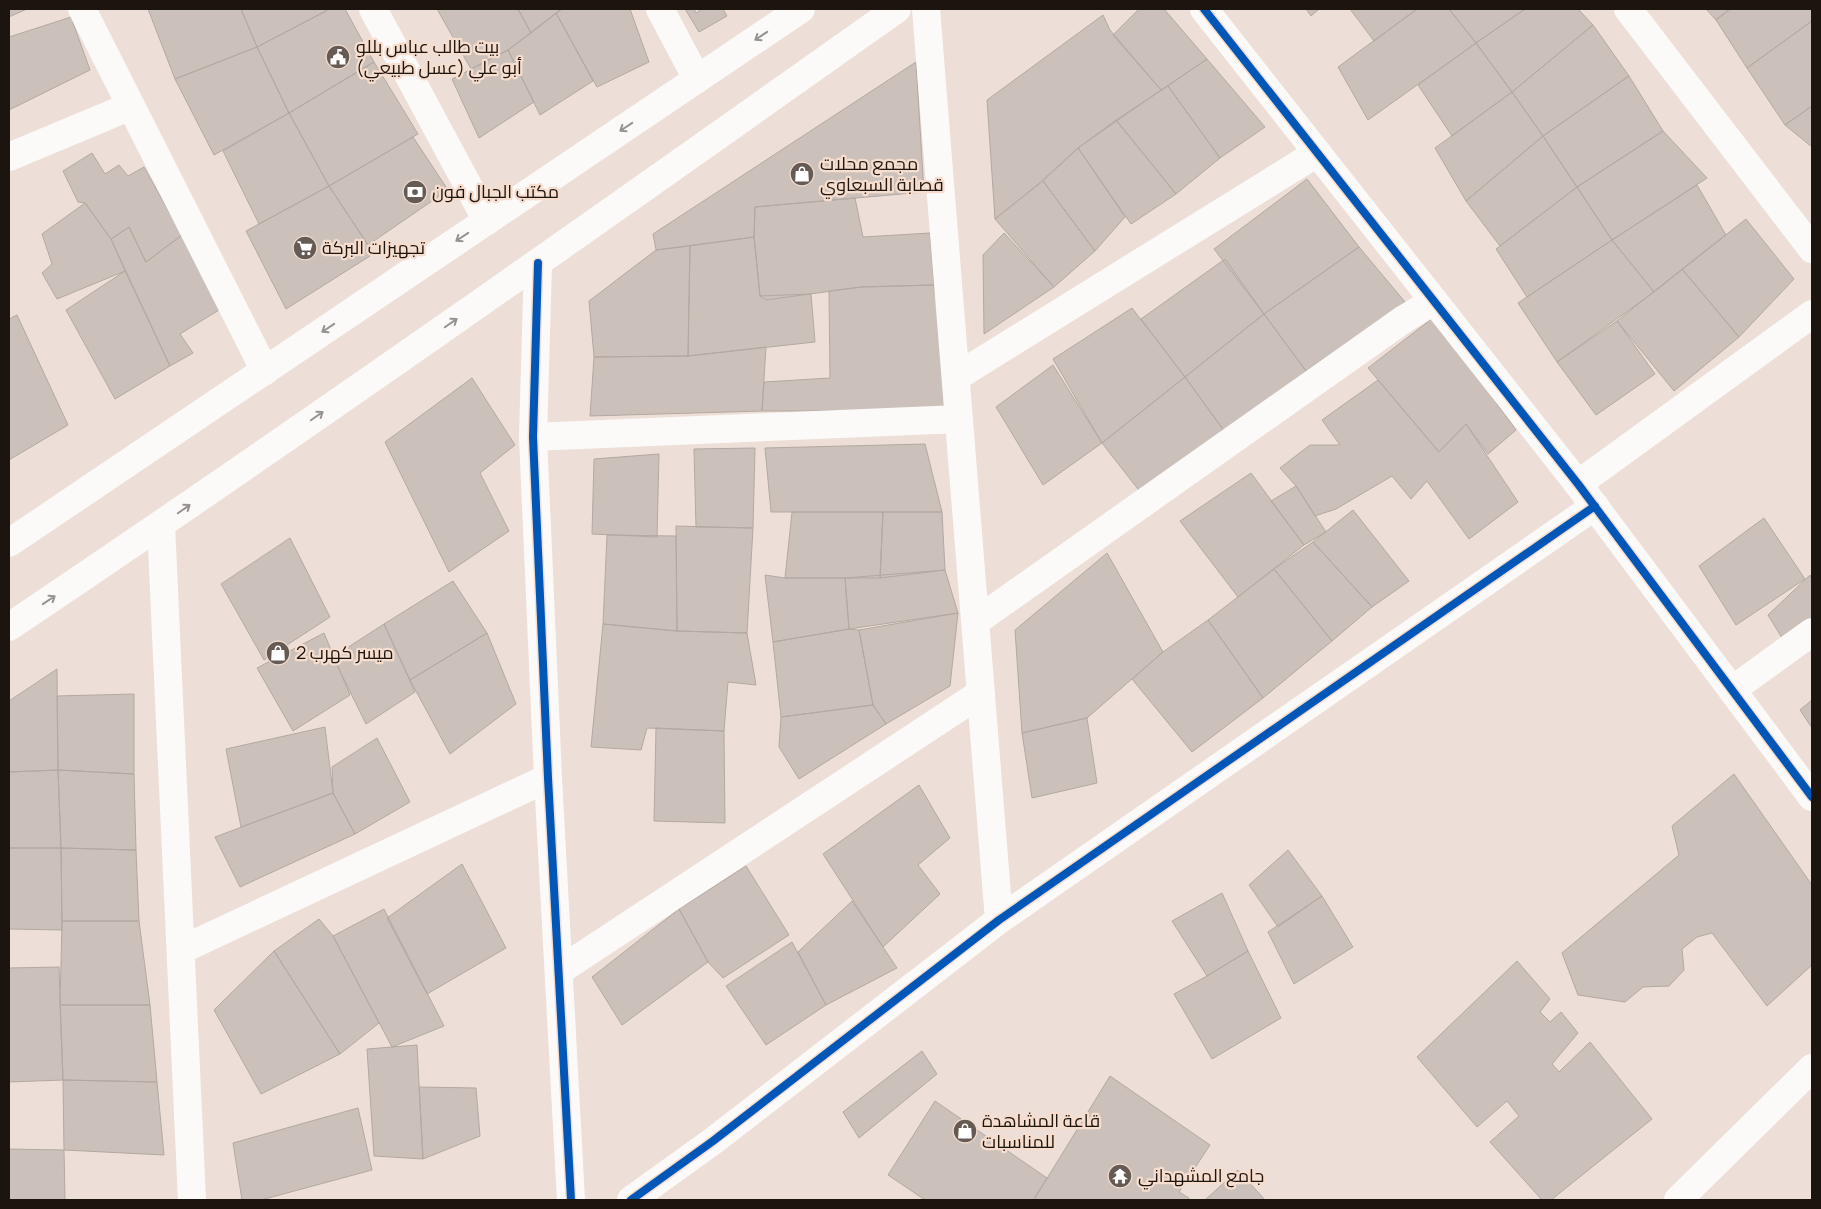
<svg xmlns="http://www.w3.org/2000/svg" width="1821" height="1209" font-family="Manrope,Cairo,sans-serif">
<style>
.building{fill:#cbc0ba;stroke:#b3a9a2}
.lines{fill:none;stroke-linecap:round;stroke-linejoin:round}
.street{stroke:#fcfaf9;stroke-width:28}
.secondary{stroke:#fcfaf9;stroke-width:28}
.primary{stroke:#fcfaf9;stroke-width:28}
.cycleway-casing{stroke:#f6ddce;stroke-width:11}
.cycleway{stroke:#0057b8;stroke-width:8}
.oneway{stroke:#97928f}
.labels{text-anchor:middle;stroke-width:4.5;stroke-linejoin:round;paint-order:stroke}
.poi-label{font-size:18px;fill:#1c140e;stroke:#f6ddce;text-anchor:start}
</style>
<rect width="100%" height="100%" fill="#eddfd7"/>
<path class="building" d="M 9,9 L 27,9 L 9,17 Z
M 148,9 L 241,9 L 257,47 L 175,79 Z
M 241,9 L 325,9 L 326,11 L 257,47 Z
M 330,9 L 345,9 L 374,62 L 289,113 L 257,47 Z
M 437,9 L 518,9 L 531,33 L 508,50 L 471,69 Z
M 518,9 L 562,9 L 531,33 Z
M 562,9 L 630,9 L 649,62 L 597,87 L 556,13 Z
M 685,9 L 694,9 L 696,13 L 702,9 L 723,9 L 727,16 L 699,32 Z
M 1139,9 L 1164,9 L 1207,59 L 1161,90 L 1113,35 Z
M 1306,9 L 1319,9 L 1311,16 Z
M 1350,9 L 1417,9 L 1374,41 Z
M 1417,9 L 1449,9 L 1476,43 L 1368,120 L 1338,67 Z
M 1449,9 L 1525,9 L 1476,43 Z
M 1525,9 L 1578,9 L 1593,25 L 1512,92 L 1476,43 Z
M 1706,9 L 1729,9 L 1716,20 Z
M 1731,9 L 1812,9 L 1812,21 L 1747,68 L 1716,20 Z
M 556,13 L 593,81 L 540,115 L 508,50 Z
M 1103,15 L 1110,30 L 1161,90 L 1078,148 L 1037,185 L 995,219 L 987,100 Z
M 71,17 L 90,70 L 9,110 L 9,37 Z
M 1812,21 L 1812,106 L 1785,125 L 1747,68 Z
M 1593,25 L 1629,76 L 1543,136 L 1512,92 Z
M 1476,43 L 1512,92 L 1452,136 L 1418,85 Z
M 257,47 L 289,113 L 214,155 L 175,79 Z
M 508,50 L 534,102 L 479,138 L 452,79 Z
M 1207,59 L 1265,127 L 1220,158 L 1168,86 Z
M 374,62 L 418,134 L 329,186 L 289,113 Z
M 916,62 L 924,192 L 755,207 L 754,237 L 656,250 L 653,234 Z
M 1629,76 L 1663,131 L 1577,187 L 1543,136 Z
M 1168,86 L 1220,158 L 1176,194 L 1116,120 Z
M 1512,92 L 1543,136 L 1466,201 L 1435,148 Z
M 1812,106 L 1812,147 L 1785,125 Z
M 289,113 L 329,186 L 259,224 L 223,151 Z
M 1116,120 L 1176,194 L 1131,224 L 1078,148 Z
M 1663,131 L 1707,178 L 1612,240 L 1577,187 Z
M 1543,136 L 1577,187 L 1500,246 L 1466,201 Z
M 413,137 L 448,190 L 368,245 L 329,186 Z
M 1078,148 L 1125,217 L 1095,251 L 1043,181 Z
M 92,153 L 105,174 L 119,165 L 128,176 L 144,167 L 182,235 L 146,262 L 129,227 L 111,239 L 85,203 L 78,202 L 63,171 Z
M 1307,179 L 1359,247 L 1264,314 L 1214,249 Z
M 1043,181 L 1095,251 L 1054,287 L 995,219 Z
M 1697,185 L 1726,235 L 1654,292 L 1612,240 Z
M 329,186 L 368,245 L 370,256 L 286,309 L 246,231 Z
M 1577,187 L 1612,240 L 1527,297 L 1496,249 Z
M 855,198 L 863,237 L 930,233 L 934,285 L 861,287 L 766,300 L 760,296 L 754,237 L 755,207 Z
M 85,203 L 111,239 L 125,271 L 57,299 L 42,273 L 52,264 L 42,234 Z
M 1746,219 L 1794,279 L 1739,337 L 1682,269 Z
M 129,227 L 146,262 L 182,235 L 219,310 L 180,334 L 193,353 L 170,366 L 111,239 Z
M 1004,233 L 1054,287 L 984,334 L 983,255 Z
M 754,237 L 760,296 L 811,294 L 815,342 L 688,356 L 690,246 Z
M 1612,240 L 1654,292 L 1557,362 L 1518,303 Z
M 690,246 L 688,356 L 594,357 L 589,301 L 656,250 Z
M 1359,247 L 1405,302 L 1306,371 L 1264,314 Z
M 1225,259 L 1264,314 L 1185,377 L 1141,319 Z
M 1682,269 L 1739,337 L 1674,391 L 1617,321 Z
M 125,271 L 170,366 L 115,399 L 66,310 Z
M 934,285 L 950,411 L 762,411 L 764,382 L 830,378 L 829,291 L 861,287 Z
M 1132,308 L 1185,377 L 1102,443 L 1053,359 Z
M 1264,314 L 1306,371 L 1225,432 L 1185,377 Z
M 17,315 L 68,425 L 9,460 L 9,319 Z
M 1434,317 L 1516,430 L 1488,454 L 1466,424 L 1439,452 L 1368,368 Z
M 1617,321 L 1655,374 L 1596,415 L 1557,362 Z
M 766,347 L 762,411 L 590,416 L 594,357 L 688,356 Z
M 1053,365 L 1102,443 L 1043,485 L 996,407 Z
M 1185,377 L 1225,432 L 1141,493 L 1102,443 Z
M 472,378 L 515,445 L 480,473 L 509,531 L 449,572 L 385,442 Z
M 1378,380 L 1439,452 L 1466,424 L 1518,502 L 1469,539 L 1427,481 L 1411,499 L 1392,476 L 1336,509 L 1315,516 L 1296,486 L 1280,468 L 1310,445 L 1340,445 L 1322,420 Z
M 925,444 L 942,512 L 771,512 L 765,448 Z
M 755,448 L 753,528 L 696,527 L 694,449 Z
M 659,454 L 657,537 L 592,534 L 594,459 Z
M 1251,473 L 1304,545 L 1238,597 L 1180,521 Z
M 1296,486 L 1326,532 L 1304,545 L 1271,501 Z
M 1353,510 L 1409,581 L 1372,607 L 1313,542 Z
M 792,512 L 883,512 L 880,578 L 785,578 Z
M 883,512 L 942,512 L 945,570 L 880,578 Z
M 1764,518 L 1805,579 L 1736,625 L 1699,566 Z
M 676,526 L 753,528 L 747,633 L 677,631 Z
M 607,535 L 676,536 L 677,631 L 603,624 Z
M 290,538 L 330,617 L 264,660 L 221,584 Z
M 1313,542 L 1372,607 L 1332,641 L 1274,569 Z
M 1107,553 L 1163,652 L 1087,718 L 1022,733 L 1015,630 Z
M 1274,569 L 1332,641 L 1263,698 L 1208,620 Z
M 945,570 L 958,613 L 849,629 L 845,578 Z
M 765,575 L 785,578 L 845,578 L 849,629 L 773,642 Z
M 1810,575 L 1812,580 L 1812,632 L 1790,651 L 1768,615 Z
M 453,581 L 487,633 L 410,680 L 384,624 Z
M 958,613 L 950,686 L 886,724 L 873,705 L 859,630 Z
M 1208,620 L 1263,698 L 1192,752 L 1132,679 L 1163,652 Z
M 384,624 L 415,692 L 366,724 L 333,657 Z
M 603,624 L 677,631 L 747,633 L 756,685 L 728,682 L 724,731 L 647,728 L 641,750 L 591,747 Z
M 849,629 L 859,630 L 873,705 L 781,717 L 773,642 Z
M 324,633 L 350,695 L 293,731 L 257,668 Z
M 487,633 L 516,704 L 450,754 L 410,680 Z
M 57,669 L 58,770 L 9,772 L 9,701 Z
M 134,694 L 134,774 L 58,770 L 57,696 Z
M 1812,700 L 1812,728 L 1800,710 Z
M 873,705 L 886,724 L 799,779 L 779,747 L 781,717 Z
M 1087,718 L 1097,783 L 1032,798 L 1022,733 Z
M 325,727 L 333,793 L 241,827 L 226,749 Z
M 656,728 L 724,731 L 725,823 L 654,821 Z
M 377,738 L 410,802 L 355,834 L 333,793 L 332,767 Z
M 58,770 L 134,774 L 136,850 L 61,848 Z
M 58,770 L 61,848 L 9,848 L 9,772 Z
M 1734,774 L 1812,885 L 1812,965 L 1767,1006 L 1712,933 L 1697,937 L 1682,949 L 1684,970 L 1669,986 L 1643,987 L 1625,1002 L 1578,995 L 1562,953 L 1679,855 L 1672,826 Z
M 919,785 L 950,838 L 918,865 L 940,894 L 883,947 L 823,854 Z
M 333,793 L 355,834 L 240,887 L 215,837 Z
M 9,848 L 61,848 L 62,930 L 9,929 Z
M 61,848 L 136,850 L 139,921 L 62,921 Z
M 1288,850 L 1322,896 L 1278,927 L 1249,885 Z
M 462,864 L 506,948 L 427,994 L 387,918 Z
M 746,866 L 789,935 L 723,978 L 708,962 L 679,909 Z
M 1222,893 L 1248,951 L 1207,976 L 1172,921 Z
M 1322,896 L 1353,947 L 1294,984 L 1268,932 Z
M 852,901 L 897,968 L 826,1005 L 798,952 Z
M 384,909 L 444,1026 L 392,1047 L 333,936 Z
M 679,909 L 708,962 L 622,1025 L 592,977 Z
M 319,919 L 333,936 L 379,1023 L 340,1054 L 274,951 Z
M 62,921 L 139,921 L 150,1005 L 60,1005 Z
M 792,942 L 826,1005 L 766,1045 L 726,986 Z
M 274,951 L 340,1054 L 261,1094 L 214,1010 Z
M 1248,951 L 1281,1018 L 1212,1059 L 1174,994 L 1207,976 Z
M 1517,961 L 1550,999 L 1540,1012 L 1550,1022 L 1561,1012 L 1578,1033 L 1552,1064 L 1559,1072 L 1590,1042 L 1652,1119 L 1551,1200 L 1542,1200 L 1490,1142 L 1519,1116 L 1507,1101 L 1477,1127 L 1417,1057 Z
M 59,967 L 63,1080 L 9,1082 L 9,968 Z
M 60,1005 L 150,1005 L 157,1082 L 63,1080 Z
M 417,1045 L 423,1159 L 374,1156 L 367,1049 Z
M 922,1051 L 937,1074 L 859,1138 L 843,1112 Z
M 1110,1076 L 1210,1145 L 1179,1192 L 1189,1198 L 1188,1200 L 1038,1200 L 1035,1198 Z
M 63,1080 L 157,1082 L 164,1155 L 64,1150 Z
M 419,1087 L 476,1088 L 480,1136 L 423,1159 Z
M 935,1101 L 1047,1178 L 1033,1200 L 925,1200 L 888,1175 Z
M 358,1108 L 372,1170 L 261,1200 L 242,1200 L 233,1143 Z
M 9,1149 L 64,1150 L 65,1200 L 9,1200 Z
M 1238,1170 L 1265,1200 L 1205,1200 Z"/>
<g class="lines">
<path class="street" d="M 82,9 L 265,371
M 373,9 L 487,221
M 660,9 L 697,79
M 926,9 L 999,920
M 1628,9 L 1812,249
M 9,157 L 131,106
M 538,263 L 533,437 L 548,778 L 571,1200
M 956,377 L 1317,153
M 533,437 L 959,419
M 1578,484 L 1812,314
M 161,525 L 192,1200
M 975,622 L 1404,319 L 1434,301
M 1732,690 L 1812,632
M 181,950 L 548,778
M 559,971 L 981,693
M 631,1200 L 713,1141 L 999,920 L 1595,506"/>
<path class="secondary" d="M 1204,9 L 1578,484 L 1812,797
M 1678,1200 L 1812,1068"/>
<path class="primary" d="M 9,543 L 801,9
M 9,627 C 308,426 603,217 897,9"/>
<g class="cycleway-casing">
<path id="cycleway" d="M 1204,9 L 1578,484 L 1812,797
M 538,263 L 533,437 L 548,778 L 571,1200
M 631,1200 L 713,1141 L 999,920 L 1595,506"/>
</g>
<use href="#cycleway" class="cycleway"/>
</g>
<defs><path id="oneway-shaft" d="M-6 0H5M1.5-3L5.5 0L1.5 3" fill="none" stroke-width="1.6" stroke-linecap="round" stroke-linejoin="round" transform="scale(1.25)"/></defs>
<g class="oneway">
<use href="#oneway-shaft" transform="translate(761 36) rotate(146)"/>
<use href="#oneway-shaft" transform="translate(626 127) rotate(146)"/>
<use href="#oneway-shaft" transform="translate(462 237) rotate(146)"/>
<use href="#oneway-shaft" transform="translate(451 323) rotate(-35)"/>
<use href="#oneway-shaft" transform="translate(328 328) rotate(146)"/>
<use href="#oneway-shaft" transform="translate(317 416) rotate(-35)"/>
<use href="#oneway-shaft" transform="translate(184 509) rotate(-35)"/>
<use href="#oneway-shaft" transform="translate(49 600) rotate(-34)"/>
</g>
<defs>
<g id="civic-disc" transform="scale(1.25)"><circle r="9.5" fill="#655b54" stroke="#f6ddce"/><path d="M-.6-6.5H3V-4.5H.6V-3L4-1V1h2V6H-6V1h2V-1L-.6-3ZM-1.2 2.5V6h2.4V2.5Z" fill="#fff"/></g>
<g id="shop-disc" transform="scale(1.25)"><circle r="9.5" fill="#655b54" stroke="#f6ddce"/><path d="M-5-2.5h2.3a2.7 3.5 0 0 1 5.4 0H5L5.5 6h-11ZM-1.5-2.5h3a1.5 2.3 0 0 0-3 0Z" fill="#fff"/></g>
<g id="bank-disc" transform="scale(1.25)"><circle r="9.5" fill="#655b54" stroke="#f6ddce"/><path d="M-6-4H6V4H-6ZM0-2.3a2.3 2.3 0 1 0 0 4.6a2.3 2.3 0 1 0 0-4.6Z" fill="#fff"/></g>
<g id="supermarket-disc" transform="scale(1.25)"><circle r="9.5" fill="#655b54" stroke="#f6ddce"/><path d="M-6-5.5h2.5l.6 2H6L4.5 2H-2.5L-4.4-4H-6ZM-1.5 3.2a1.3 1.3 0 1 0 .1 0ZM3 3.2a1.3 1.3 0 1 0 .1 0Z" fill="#fff"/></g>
<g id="temple-disc" transform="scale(1.25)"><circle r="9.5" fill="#655b54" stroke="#f6ddce"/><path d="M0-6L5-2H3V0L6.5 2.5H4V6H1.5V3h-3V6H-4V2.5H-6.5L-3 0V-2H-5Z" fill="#fff"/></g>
</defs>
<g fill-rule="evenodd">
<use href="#civic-disc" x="338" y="57"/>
<use href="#shop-disc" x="802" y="174"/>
<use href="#bank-disc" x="415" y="192"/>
<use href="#supermarket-disc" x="305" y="248"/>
<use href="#shop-disc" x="278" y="653"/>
<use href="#shop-disc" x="965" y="1131"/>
<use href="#temple-disc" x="1120" y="1176"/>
</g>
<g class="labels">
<g class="poi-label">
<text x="356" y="53">بيت طالب عباس بللو<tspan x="356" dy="21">أبو علي (عسل طبيعي)</tspan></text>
<text x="820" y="170">مجمع محلات<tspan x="820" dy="21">قصابة السبعاوي</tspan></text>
<text x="432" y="198">مكتب الجبال فون</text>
<text x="322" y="254">تجهيزات البركة</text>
<text x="296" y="659">ميسر كهرب 2</text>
<text x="982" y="1127">قاعة المشاهدة<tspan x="982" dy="21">للمناسبات</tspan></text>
<text x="1138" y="1182">جامع المشهداني</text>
</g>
</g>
<rect width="1821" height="1209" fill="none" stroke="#1c140e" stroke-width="20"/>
</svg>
